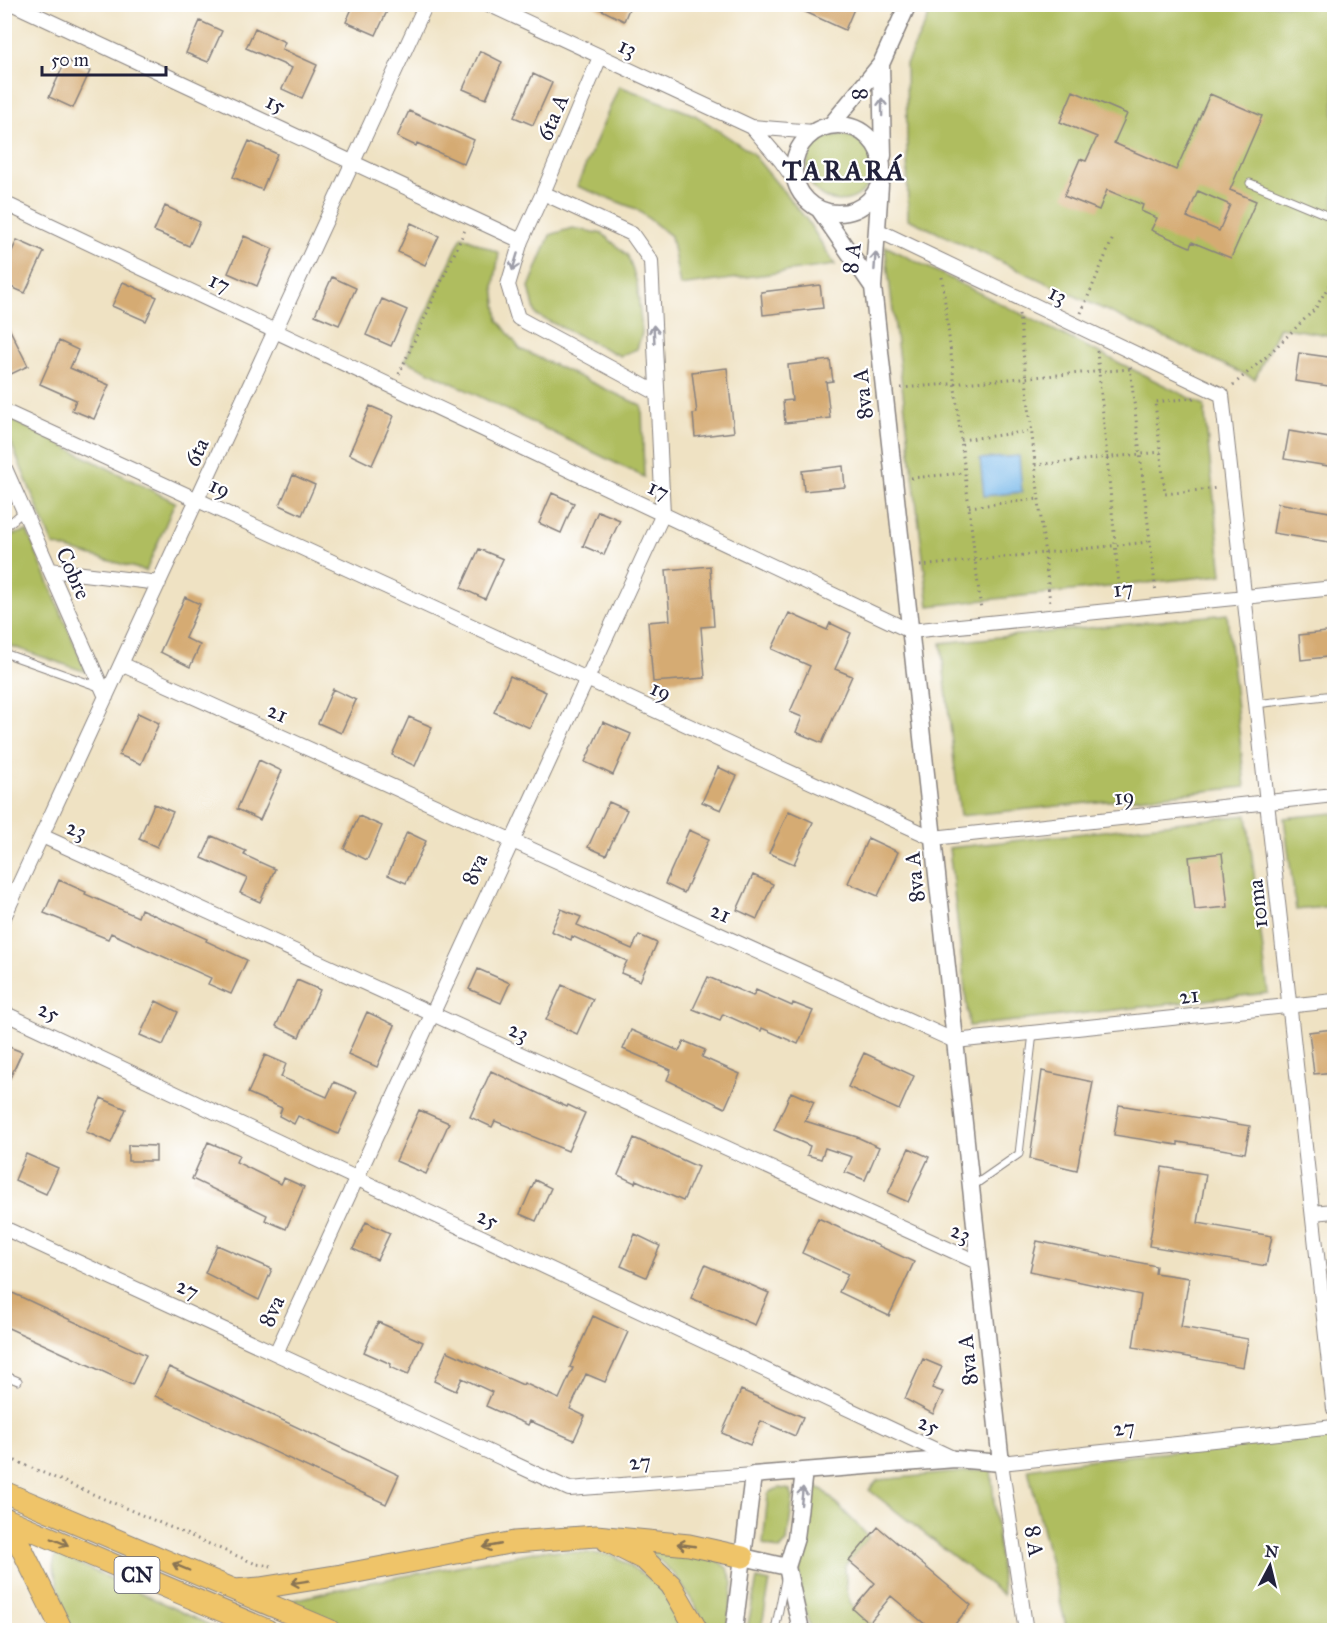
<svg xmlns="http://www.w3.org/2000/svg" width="1339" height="1635" font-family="'IM FELL Great Primer',serif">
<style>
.green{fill:#afbd5f;stroke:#68704d;stroke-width:1.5}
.water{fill:#73b6e8;stroke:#4a6c92;stroke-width:1.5}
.building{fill:#d5ab73;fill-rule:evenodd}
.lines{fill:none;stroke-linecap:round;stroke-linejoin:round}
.service-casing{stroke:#88827f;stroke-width:9}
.minor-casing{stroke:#88827f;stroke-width:16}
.tertiary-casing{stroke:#88827f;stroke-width:19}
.trunk-casing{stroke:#88827f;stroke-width:23}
.path{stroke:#88827f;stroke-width:3;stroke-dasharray:1.5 4.5;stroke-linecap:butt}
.service{stroke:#fff;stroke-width:7}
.minor{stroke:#fff;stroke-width:14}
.tertiary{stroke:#fff;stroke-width:16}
.trunk{stroke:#efc469;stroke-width:21}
.oneway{stroke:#9c9ca7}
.oneway2{stroke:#887352}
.labels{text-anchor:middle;stroke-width:4.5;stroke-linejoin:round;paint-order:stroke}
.shield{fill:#fff;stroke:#646476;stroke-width:1.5}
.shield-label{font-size:21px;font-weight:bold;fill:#22223b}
.street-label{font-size:22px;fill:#22223b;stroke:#fff}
.district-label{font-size:28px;font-weight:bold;letter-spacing:1.5px;fill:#22223b;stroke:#fff}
</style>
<rect width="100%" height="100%" fill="#fff"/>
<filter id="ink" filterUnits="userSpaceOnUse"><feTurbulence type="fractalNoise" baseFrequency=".0167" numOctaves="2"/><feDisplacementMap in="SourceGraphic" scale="12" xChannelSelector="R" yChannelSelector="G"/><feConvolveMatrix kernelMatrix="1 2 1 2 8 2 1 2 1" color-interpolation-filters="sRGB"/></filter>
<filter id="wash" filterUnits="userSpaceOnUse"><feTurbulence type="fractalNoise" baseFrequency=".008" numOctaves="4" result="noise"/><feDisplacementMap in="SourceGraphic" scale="24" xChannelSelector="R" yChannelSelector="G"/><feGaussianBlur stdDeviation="1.35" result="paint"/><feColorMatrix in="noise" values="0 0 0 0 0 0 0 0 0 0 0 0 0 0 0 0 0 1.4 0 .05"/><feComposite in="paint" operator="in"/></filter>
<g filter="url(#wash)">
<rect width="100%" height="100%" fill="#efe2c3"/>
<path class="green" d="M 934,5 L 1334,5 L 1334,336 L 1279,327 L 1255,379 L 908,219 L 906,64 Z
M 619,86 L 695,115 L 752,153 L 807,220 L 835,265 L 680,286 L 671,236 L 636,209 L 577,186 Z
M807 168a33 33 0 1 1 66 0a33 33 0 1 1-66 0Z
M 572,228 L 603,234 L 628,256 L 637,283 L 642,333 L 637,349 L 620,356 L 536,315 L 529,287 L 550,235 Z
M 462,236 L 499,253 L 494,286 L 498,320 L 520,349 L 642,406 L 644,477 L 405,360 Z
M 885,246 L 1204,405 L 1222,575 L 929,606 Z
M 4,416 L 175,502 L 146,571 L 53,545 L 5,428 Z
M 27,531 L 86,672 L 5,644 L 5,551 L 8,536 Z
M 1227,614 L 1245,787 L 960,816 L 941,643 Z
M 1334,813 L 1334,906 L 1296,910 L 1284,818 Z
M 1247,815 L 1268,993 L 969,1026 L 949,848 Z
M 1334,1437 L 1334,1630 L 1067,1630 L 1028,1469 L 1094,1459 Z
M 991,1469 L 1003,1595 L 869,1490 L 878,1480 Z
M 816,1487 L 823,1490 L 869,1537 L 845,1566 C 847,1606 848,1605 879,1630 L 811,1630 C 806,1615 801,1596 800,1580 C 798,1558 802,1507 811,1488 Z
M 780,1488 L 790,1490 L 793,1498 L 787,1542 L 780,1550 L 763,1544 L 768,1494 L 771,1491 Z
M 643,1545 L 716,1559 L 728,1569 L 733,1583 L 727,1630 L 708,1630 L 696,1607 L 676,1576 Z
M 544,1550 L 613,1555 L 658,1584 L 685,1630 L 353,1630 L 285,1602 L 366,1583 Z
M 56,1553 L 220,1630 L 70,1630 L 53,1566 Z
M 757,1579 L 770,1582 L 761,1630 L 747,1630 Z"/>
<path class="water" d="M 1019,456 L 1022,492 L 984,496 L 980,459 Z"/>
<g id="blocks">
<path class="building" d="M 354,4 L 378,4 L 388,9 L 376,35 L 346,22 Z
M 590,4 L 631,4 L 624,21 Z
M 788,4 L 856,4 L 845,30 Z
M 200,21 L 222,31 L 208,62 L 186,53 Z
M 255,28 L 285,42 L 282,49 L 317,65 L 302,98 L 282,89 L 292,68 L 246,48 Z
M 480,51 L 502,62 L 486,99 L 463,89 Z
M 66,60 L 90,71 L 73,108 L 49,97 Z
M 533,74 L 552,83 L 533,125 L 514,117 Z
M 1073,91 L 1127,114 L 1114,143 L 1176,170 L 1210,94 L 1262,116 L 1230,190 L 1256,201 L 1231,258 L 1192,242 L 1190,247 L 1151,230 L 1157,218 L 1141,211 L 1143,205 L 1107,190 L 1099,210 L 1064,196 L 1080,159 L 1086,161 L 1097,137 L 1060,122 ZM 1198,191 L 1230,205 L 1219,231 L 1187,217 Z
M 409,111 L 474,140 L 464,164 L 417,143 L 416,146 L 397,137 Z
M 249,141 L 277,154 L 262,190 L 233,177 Z
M 165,206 L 200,222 L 189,246 L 154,231 Z
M 411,223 L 439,236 L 425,265 L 398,252 Z
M 244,236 L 273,249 L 257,286 L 228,273 Z
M 17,240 L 44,252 L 25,293 L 4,284 L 4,269 Z
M 332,277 L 356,288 L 339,325 L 315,315 Z
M 123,282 L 157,297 L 146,321 L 112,306 Z
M 820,285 L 823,308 L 763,315 L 761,292 Z
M 382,299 L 407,310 L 391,346 L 366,335 Z
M 4,318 L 28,366 L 9,375 L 4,366 Z
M 59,341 L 78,350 L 70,368 L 109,385 L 94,419 L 72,410 L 76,400 L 40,384 Z
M 1299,353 L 1335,358 L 1335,387 L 1295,381 Z
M 830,360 L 833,381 L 826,382 L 830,418 L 785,423 L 783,401 L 792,400 L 788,365 Z
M 727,368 L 734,432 L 695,437 L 693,414 L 697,413 L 692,372 Z
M 370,406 L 394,416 L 372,465 L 349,454 Z
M 1289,431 L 1335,439 L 1335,467 L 1284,459 Z
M 843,466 L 845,487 L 804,491 L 802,471 Z
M 293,475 L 315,485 L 302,515 L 280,505 Z
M 552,493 L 574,503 L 561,533 L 539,523 Z
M 1278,503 L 1335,513 L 1335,543 L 1273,533 Z
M 598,511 L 620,520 L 604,555 L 583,546 Z
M 479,549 L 503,559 L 485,599 L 461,588 Z
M 710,566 L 714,626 L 701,627 L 705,678 L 653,682 L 648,622 L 670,620 L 666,570 Z
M 185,597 L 200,604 L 185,638 L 200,645 L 190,667 L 160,652 Z
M 789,613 L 827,630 L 830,623 L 851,633 L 835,669 L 852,676 L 822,743 L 796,732 L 802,717 L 790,712 L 810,666 L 772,649 Z
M 1335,631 L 1335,656 L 1301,660 L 1299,635 Z
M 510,676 L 546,692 L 530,728 L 494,712 Z
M 333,689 L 356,700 L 341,733 L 318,723 Z
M 138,713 L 159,723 L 141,764 L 119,755 Z
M 409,717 L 432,727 L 415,766 L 392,755 Z
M 603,722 L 631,734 L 613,775 L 585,762 Z
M 259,760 L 282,771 L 260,820 L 237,809 Z
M 718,767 L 737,776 L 721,810 L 702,802 Z
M 609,802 L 627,810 L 606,855 L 588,847 Z
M 154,804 L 173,812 L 157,847 L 139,839 Z
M 789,811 L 813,822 L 794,864 L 769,853 Z
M 359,816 L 382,826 L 367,860 L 344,849 Z
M 689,830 L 709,839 L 684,893 L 665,884 Z
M 407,832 L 426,841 L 406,883 L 388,875 Z
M 212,836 L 246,851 L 244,855 L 275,869 L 260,902 L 240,893 L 247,878 L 202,858 Z
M 868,838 L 898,852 L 878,896 L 848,883 Z
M 1222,853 L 1228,907 L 1195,910 L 1189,857 Z
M 753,875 L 773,884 L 757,919 L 737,910 Z
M 59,880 L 86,892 L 85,894 L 138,917 L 141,909 L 207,939 L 206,941 L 247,960 L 231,994 L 208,984 L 211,978 L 111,933 L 108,939 L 44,913 Z
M 561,909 L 581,917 L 577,925 L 632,949 L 639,935 L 657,943 L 640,981 L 621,973 L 627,961 L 572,936 L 571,940 L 551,931 Z
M 478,969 L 510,983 L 501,1003 L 469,989 Z
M 708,977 L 753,996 L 756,990 L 792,1006 L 793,1003 L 813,1011 L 798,1044 L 762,1028 L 761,1031 L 723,1014 L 720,1020 L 693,1009 Z
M 297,980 L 320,990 L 299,1037 L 276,1026 Z
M 562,985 L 593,999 L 577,1034 L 546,1020 Z
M 156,1001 L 178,1012 L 163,1045 L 140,1035 Z
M 367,1012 L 395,1025 L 377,1067 L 348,1054 Z
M 1333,1029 L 1335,1072 L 1314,1074 L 1309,1032 Z
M 631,1030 L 679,1051 L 684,1041 L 705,1050 L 702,1057 L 740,1074 L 725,1108 L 667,1080 L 671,1070 L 623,1049 Z
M 4,1045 L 22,1052 L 4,1091 Z
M 864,1053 L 914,1076 L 899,1110 L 848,1087 Z
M 265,1055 L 286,1064 L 281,1077 L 327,1097 L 334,1082 L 357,1092 L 338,1134 L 298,1116 L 294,1124 L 279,1116 L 282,1108 L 248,1093 Z
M 491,1071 L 567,1107 L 568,1105 L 585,1113 L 568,1151 L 495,1121 L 492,1127 L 470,1117 Z
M 1042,1071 L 1093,1082 L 1077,1170 L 1030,1159 Z
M 791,1092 L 814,1102 L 805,1121 L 857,1137 L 879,1147 L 865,1180 L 845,1172 L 852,1157 L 825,1148 L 821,1159 L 807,1155 L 810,1146 L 774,1130 Z
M 101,1098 L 126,1109 L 111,1143 L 86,1132 Z
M 1119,1105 L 1250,1126 L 1245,1153 L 1178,1142 L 1178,1145 L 1114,1135 Z
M 419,1110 L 449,1123 L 426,1174 L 396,1161 Z
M 634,1138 L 698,1167 L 683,1201 L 636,1180 L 635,1183 L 618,1175 Z
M 208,1142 L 239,1155 L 236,1162 L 281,1184 L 284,1178 L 304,1187 L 286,1229 L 265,1220 L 267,1215 L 192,1179 Z
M 128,1145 L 156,1146 L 156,1161 L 128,1161 Z
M 909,1148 L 929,1157 L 908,1202 L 888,1193 Z
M 26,1154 L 58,1168 L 46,1194 L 15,1180 Z
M 1162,1167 L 1206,1174 L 1198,1223 L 1272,1236 L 1266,1266 L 1149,1246 Z
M 535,1180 L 551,1188 L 536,1221 L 520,1214 Z
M 818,1218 L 914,1262 L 889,1316 L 839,1292 L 848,1274 L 802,1253 Z
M 366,1222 L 390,1233 L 377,1260 L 353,1249 Z
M 635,1234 L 660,1246 L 646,1277 L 621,1266 Z
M 1037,1241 L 1156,1266 L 1155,1273 L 1189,1278 L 1181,1327 L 1248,1339 L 1243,1367 L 1133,1347 L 1141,1295 L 1030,1271 Z
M 217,1245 L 272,1269 L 259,1300 L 205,1273 Z
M 705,1265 L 769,1293 L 755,1325 L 691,1298 Z
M 4,1289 L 146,1355 L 132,1385 L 4,1326 Z
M 593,1316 L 628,1332 L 605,1382 L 586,1374 L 570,1409 L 585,1416 L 574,1440 L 530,1421 L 528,1425 L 486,1406 L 492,1392 L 462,1378 L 456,1391 L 434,1381 L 447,1351 L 523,1385 L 524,1383 L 559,1399 L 573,1368 L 570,1367 Z
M 378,1322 L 423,1342 L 408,1375 L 390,1367 L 391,1364 L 364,1352 Z
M 923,1359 L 942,1367 L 932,1388 L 943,1392 L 933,1414 L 905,1399 Z
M 169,1367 L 399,1475 L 386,1504 L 155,1396 Z
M 741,1390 L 803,1417 L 795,1436 L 761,1421 L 750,1445 L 722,1433 Z
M 878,1527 L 971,1605 L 950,1630 L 932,1630 L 891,1596 L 869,1623 L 853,1609 L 875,1583 L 849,1561 Z"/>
</g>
</g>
<g filter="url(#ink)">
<use href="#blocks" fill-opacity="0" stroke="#88827f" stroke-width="1.5"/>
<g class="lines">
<g class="service-casing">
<path id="service" d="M 1250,183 L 1334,218
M 4,528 L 24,511
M 4,653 L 99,687
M 1256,704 L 1334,695
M 973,1186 L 1019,1154 L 1033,1033
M 4,1375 L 18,1381
M 775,1630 L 785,1580"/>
</g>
<g class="minor-casing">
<path id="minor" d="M 13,4 L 521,241
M 488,4 L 752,127
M 795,181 L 781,161 L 752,127 L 814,132
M 543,193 L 600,57
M 4,203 L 910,631 L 1334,588
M 877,230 L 1222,395 L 1334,1409
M 4,411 L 933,838 L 1334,795
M 4,466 L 106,697
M 50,570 L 159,583
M 121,664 L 955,1041 L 1334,1001
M 42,836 L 979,1263
M 4,917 L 426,4
M 4,1013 L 955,1459
M 1313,1213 L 1334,1211
M 4,1228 L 569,1489 L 753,1475
M 276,1353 L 663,514 L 651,261 L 632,234 L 543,193 L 521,241 L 508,285 L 518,318 L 657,393
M 1025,1625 L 1001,1463 L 1334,1427"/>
</g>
<g class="tertiary-casing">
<path id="tertiary" d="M 881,64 L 908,4
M794 169a44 44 0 1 1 88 0a44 44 0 1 1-88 0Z
M 831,125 L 881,64 L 883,156
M 819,209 L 873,287 L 880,185
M 743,1557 L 787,1567
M 734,1630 L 753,1475 L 955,1459 L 1001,1463 L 873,287
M 801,1630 L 787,1567 L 796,1538 L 804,1471"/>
</g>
<g class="trunk-casing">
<path id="trunk" d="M 4,1492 L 329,1630
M 4,1518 L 267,1630
M 7,1519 L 62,1630
M 607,1541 L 645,1560 L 671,1585 L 697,1630
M 235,1590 L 260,1588 L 341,1575 L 514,1542 L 596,1536 L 689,1545 L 743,1557"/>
</g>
<path class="path" d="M 942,277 L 981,610
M 1081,313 L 1113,238
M 1019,314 L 1050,603
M 1097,351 L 1120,596
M 1130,367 L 1156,593
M 399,374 L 465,230
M 1233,385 L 1267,356 L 1315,309 L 1334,277
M 901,388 L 1130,369
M 1194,398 L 1155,402 L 1165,494 L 1218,488
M 961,440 L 1032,431
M 1035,465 L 1161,452
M 911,478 L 964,473
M 969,507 L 1038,499
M 920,566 L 1149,542
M 4,1456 L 256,1564 L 271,1566"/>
<use href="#service" class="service"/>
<use href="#minor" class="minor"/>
<use href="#tertiary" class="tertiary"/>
<use href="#trunk" class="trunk"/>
</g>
<defs><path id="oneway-shaft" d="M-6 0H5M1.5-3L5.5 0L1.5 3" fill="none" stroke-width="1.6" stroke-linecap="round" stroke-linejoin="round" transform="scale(1.5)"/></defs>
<g class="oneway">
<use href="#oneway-shaft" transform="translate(882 107) rotate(-91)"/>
<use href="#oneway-shaft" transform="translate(875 261) rotate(-86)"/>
<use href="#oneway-shaft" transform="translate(515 262) rotate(107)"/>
<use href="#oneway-shaft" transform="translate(654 334) rotate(-93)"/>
<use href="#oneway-shaft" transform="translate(802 1496) rotate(-84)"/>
</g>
<g class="oneway2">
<use href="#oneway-shaft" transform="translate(60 1542) rotate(23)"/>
<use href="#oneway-shaft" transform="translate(686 1545) rotate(-172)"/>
<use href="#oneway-shaft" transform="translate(492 1546) rotate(169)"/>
<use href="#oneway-shaft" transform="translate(181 1567) rotate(-157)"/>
<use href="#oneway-shaft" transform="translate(300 1582) rotate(171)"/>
</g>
</g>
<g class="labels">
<rect class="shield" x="114.5" y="1557" width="45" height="36" rx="4.5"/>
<g class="shield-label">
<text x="137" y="1582">CN</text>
</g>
<g class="street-label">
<text transform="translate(628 47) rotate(25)" y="8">13</text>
<text transform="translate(859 94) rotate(-91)" y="8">8</text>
<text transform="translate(276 103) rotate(25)" y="8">15</text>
<text transform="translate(552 117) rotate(-67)" y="8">6ta A</text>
<text transform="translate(851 258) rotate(-83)" y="8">8 A</text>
<text transform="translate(220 282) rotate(25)" y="8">17</text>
<text transform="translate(1058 294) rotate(26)" y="8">13</text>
<text transform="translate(862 394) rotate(-96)" y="8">8va A</text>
<text transform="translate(196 452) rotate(-65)" y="8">6ta</text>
<text transform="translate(220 487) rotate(25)" y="8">19</text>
<text transform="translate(659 489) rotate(25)" y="8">17</text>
<text transform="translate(74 573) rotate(66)" y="8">Cobre</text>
<text transform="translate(1123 588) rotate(-6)" y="8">17</text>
<text transform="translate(661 690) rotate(25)" y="8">19</text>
<text transform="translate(278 712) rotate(24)" y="8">21</text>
<text transform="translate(1124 796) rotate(-6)" y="8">19</text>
<text transform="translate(77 829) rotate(24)" y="8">23</text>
<text transform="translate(474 869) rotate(-65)" y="8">8va</text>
<text transform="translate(914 877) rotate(-96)" y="8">8va A</text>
<text transform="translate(1257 904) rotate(-96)" y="8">10ma</text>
<text transform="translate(721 912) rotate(24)" y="8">21</text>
<text transform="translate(1189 995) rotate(-6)" y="8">21</text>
<text transform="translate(49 1011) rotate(25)" y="8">25</text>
<text transform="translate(519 1031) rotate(25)" y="8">23</text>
<text transform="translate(488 1218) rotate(25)" y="8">25</text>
<text transform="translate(961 1232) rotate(25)" y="8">23</text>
<text transform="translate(188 1288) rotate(25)" y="8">27</text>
<text transform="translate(271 1311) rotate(-65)" y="8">8va</text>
<text transform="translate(967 1360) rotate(-96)" y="8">8va A</text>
<text transform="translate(929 1424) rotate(25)" y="8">25</text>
<text transform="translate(1124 1427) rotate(-6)" y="8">27</text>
<text transform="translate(640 1461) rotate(-4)" y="8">27</text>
<text transform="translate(1035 1541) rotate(82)" y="8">8 A</text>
</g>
<g class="district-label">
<text x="844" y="180">TARARÁ</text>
</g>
</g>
<rect width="1339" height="1635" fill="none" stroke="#fff" stroke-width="24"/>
<g transform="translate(1270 1566) rotate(7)" stroke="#ffffff" stroke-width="4.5" paint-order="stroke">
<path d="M0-4.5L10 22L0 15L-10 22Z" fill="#22223b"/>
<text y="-9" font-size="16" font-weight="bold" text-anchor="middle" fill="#22223b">N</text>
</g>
<path d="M42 66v9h124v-9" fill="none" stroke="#22223b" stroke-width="3"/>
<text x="51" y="66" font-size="18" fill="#22223b" stroke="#ffffff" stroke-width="4.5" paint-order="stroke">50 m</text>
</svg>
